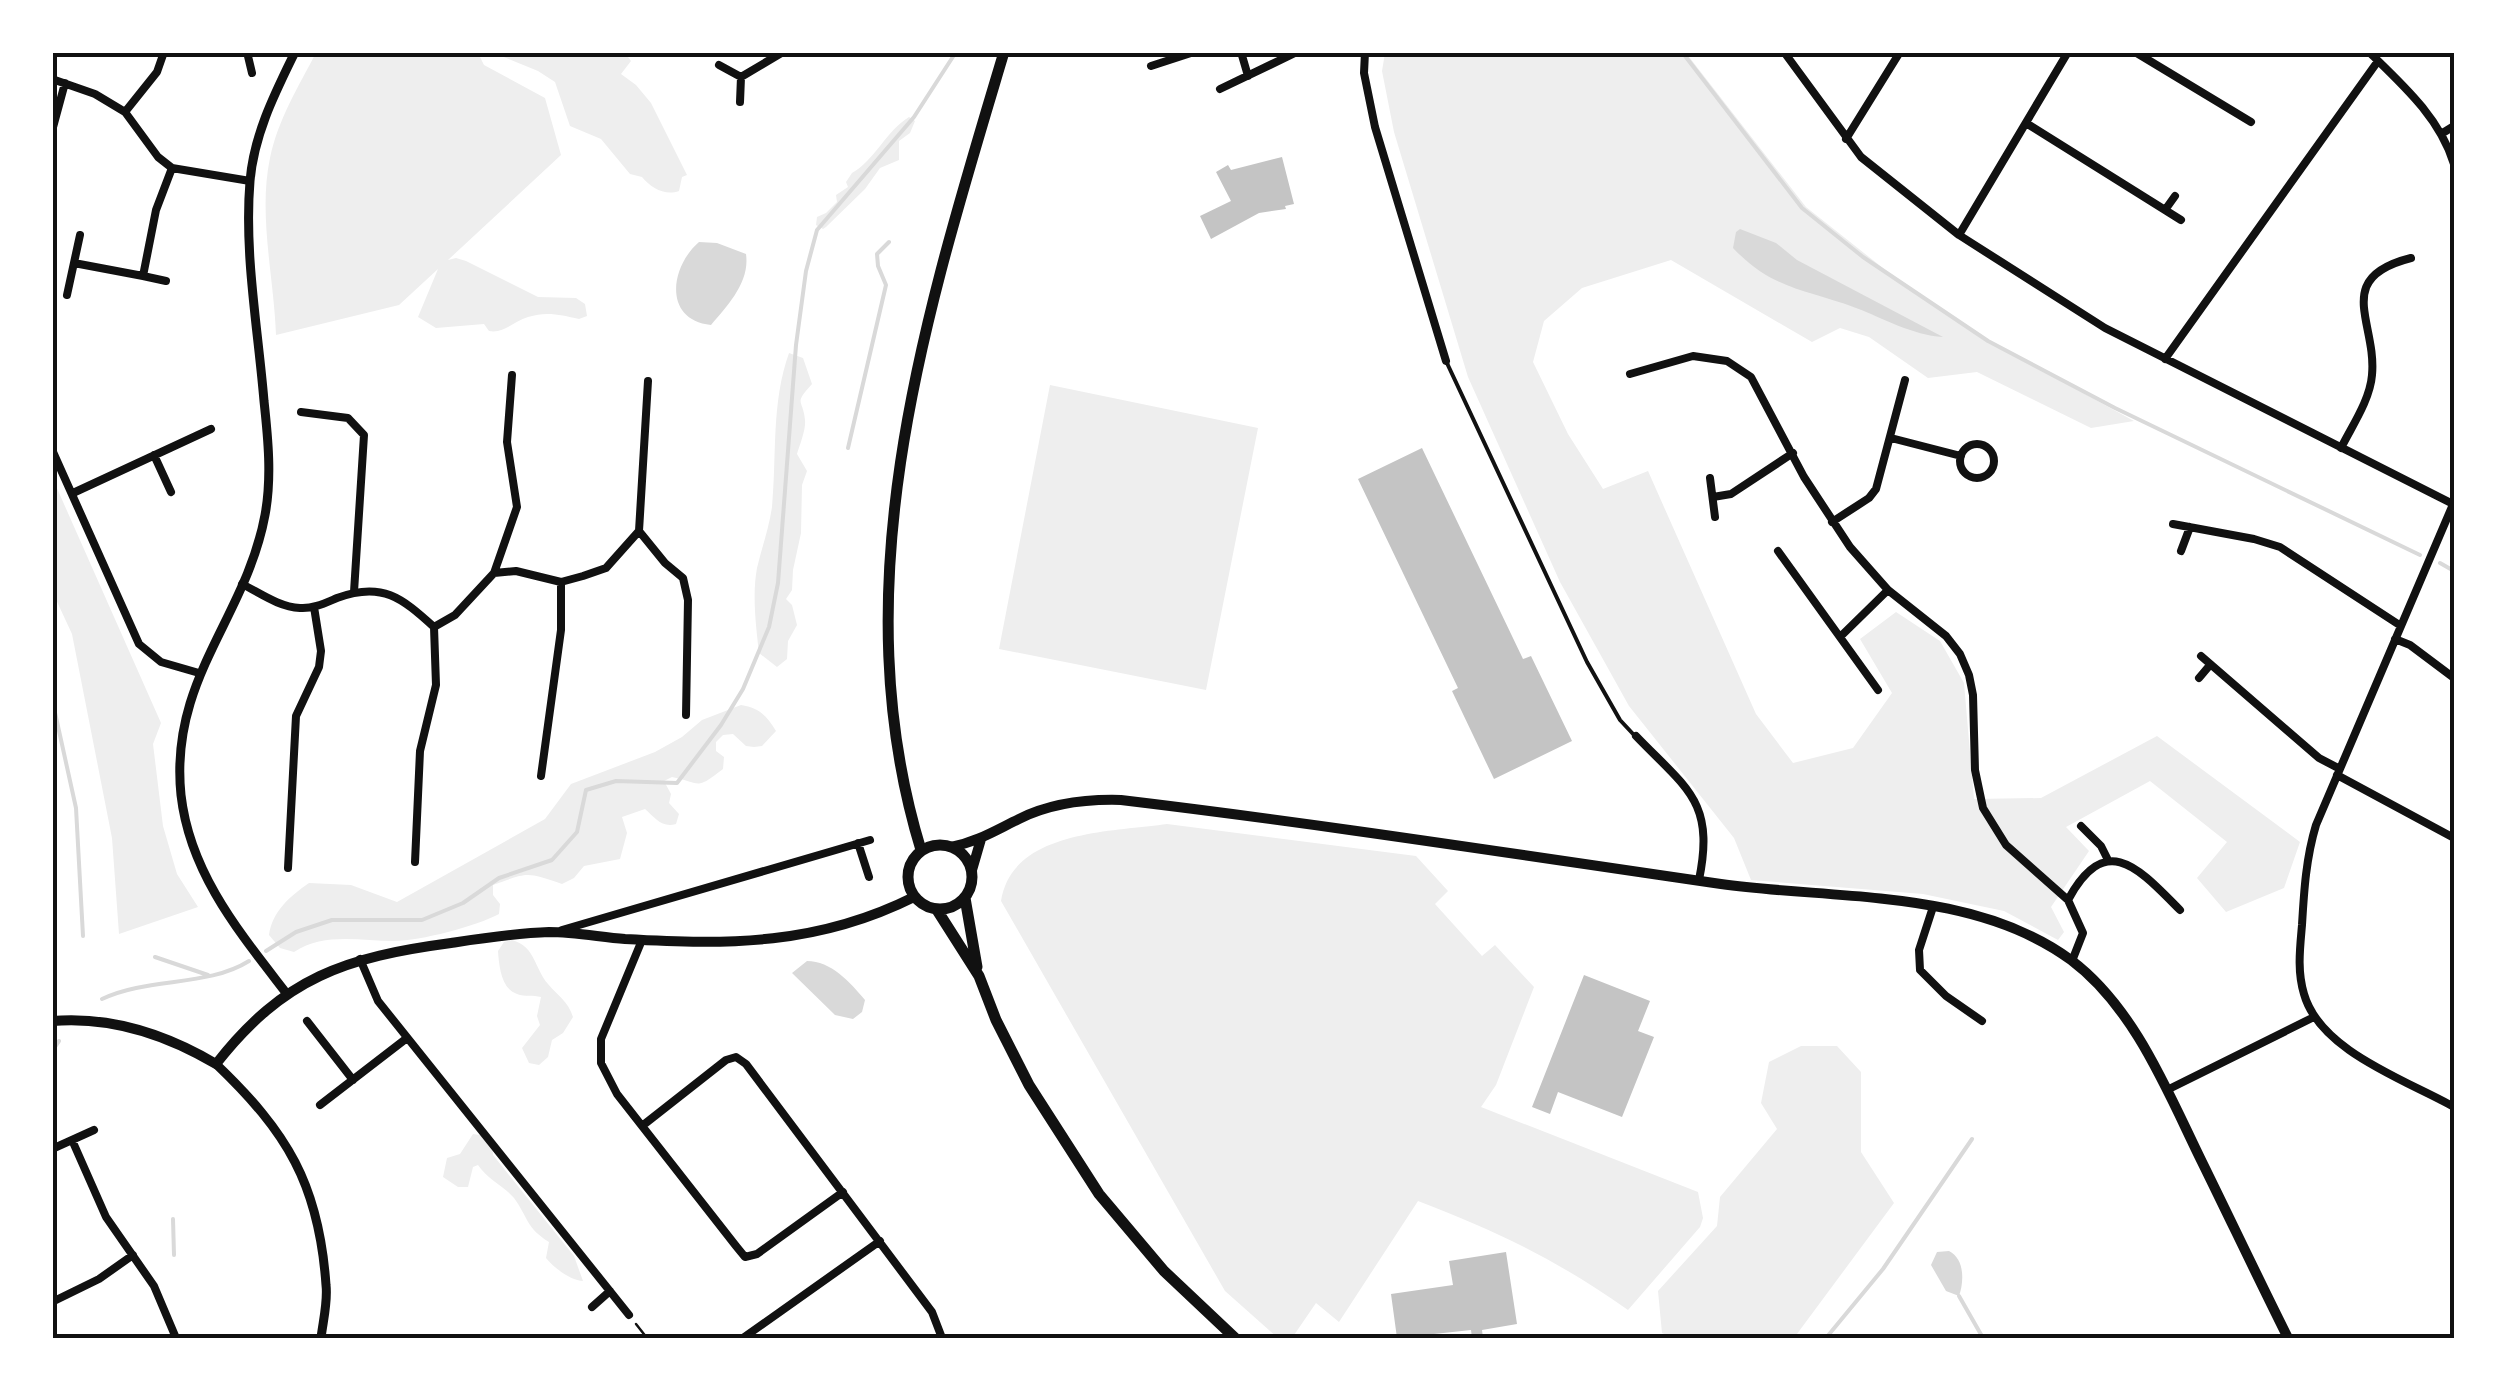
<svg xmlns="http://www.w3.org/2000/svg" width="2507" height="1391" font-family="'Fira Sans',sans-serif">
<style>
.green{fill:#eee}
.water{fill:#d9d9d9}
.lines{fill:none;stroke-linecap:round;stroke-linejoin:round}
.stream{stroke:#d9d9d9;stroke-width:4}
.building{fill:#c4c4c4}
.path{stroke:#111;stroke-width:2.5}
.service{stroke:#111;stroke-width:4}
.minor{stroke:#111;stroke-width:8}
.tertiary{stroke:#111;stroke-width:9}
.secondary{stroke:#111;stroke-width:10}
.primary{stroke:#111;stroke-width:11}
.neatline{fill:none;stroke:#111;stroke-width:4}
</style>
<rect width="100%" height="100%" fill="#fff"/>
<path class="green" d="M 316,53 L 478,53 L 484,65 L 545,98 L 561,155 L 448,260 L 456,258 L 466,261 L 538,297 L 576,298 L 585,304 L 587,316 L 579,319 C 561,315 547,311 528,317 C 514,321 504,334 489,331 L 484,324 L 436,328 L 418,317 L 438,269 L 399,305 L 276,335 C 274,277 258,215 270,158 C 278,120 298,87 316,53 Z
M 494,53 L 625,53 L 631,61 L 621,74 L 636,85 L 651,103 L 687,175 L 682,177 L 679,191 C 665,196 651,188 642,177 L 630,174 L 601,139 L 570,126 L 555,82 L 538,71 Z
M 1385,53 L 1686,53 L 1806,207 L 1893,276 L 1988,341 L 2134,421 L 2091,428 L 1977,372 L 1928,378 L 1869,337 L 1840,328 L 1812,342 L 1671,260 L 1582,288 L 1544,321 L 1533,362 L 1568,434 L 1603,489 L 1648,471 L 1756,714 L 1793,763 L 1853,748 L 1892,693 L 1860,639 L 1896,612 L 1940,641 L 1964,683 L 1974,799 L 2041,798 L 2157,736 L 2300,842 L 2284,888 L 2226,912 L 2197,878 L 2227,842 L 2150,781 L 2066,827 L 2089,851 L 2051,907 L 2064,932 L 2058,940 L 2004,911 L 1923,894 L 1751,880 L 1734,838 L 1629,706 L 1560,582 L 1468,377 L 1394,132 L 1382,71 Z
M 909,117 L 915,121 L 910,133 L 899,141 L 899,160 L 880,168 L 865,189 L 826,227 L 823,229 L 816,225 L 817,217 L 826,213 L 837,202 L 836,195 L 848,187 L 846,182 L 852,173 C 874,161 887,130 909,117 Z
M 789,353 L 803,358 L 812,384 C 793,405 803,398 805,420 C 806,430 800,444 797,454 L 807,471 L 802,485 L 801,533 L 793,570 L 792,590 L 786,599 L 792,605 L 797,625 L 788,641 L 787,659 L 777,667 L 759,653 C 756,626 752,595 757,568 C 762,547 769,528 772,507 C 777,454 771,404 789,353 Z
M 1050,385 L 1258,428 L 1206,690 L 999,649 Z
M 52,477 L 161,723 L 153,744 L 163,826 L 177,874 L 198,907 L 119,934 L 112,838 L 72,634 L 53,593 Z
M 741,705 C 759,708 766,715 776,731 L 762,746 L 754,747 L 746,746 L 733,734 L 723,735 L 716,742 L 716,751 L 724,757 L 723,769 C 694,791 703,783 672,777 L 664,781 L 671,794 L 669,803 L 679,814 L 676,824 C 662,828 655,818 645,809 L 622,817 L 627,833 L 620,859 L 584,866 L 574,878 L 562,884 C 526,872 529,872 493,885 L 493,895 L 500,904 L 499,914 C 477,926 420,941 394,941 C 360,941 324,932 294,952 L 280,948 L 269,935 C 272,912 290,896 309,883 L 351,885 L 397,902 L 545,819 L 571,784 L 655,752 L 682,737 L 702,720 Z
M 1167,824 L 1416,856 L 1448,891 L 1435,904 L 1482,956 L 1495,945 L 1534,987 L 1496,1085 L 1481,1107 L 1698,1192 L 1703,1218 L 1700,1227 L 1628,1310 C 1557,1260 1499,1232 1418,1201 L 1339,1322 L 1316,1303 L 1292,1338 L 1278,1338 L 1225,1291 L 1001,901 C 1012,830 1112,832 1167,824 Z
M 512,940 C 536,947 534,968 548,984 C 558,996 568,1001 573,1017 L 563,1033 L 552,1040 L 548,1057 L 539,1065 L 529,1063 L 522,1048 L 540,1025 L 537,1016 L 541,997 C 533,995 525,997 517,994 C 501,989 499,965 498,951 L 504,942 Z
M 1801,1046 L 1837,1046 L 1861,1072 L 1861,1152 L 1894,1203 L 1794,1338 L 1673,1338 L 1662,1333 L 1658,1291 L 1717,1226 L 1720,1197 L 1777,1129 L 1761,1103 L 1769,1062 Z
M 473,1134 L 486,1136 L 492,1142 L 493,1155 L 574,1256 L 583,1281 C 571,1281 553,1267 546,1258 L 549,1242 C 526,1228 528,1217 514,1198 C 504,1186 487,1179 478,1165 L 473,1167 L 468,1187 L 458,1187 L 443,1177 L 447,1158 L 460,1154 Z"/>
<path class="water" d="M 1740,229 L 1776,243 L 1797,260 L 1943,337 C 1912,335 1885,319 1856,308 C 1805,289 1773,290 1733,248 L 1736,232 Z
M 699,242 L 717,243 L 746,254 C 750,282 728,305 711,325 C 663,320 670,267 699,242 Z
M 807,961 C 831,961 850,982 865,1000 L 862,1012 L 853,1019 L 835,1015 L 792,973 Z
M 1949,1251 C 1965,1259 1964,1282 1959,1296 L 1946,1291 L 1931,1265 L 1937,1252 Z"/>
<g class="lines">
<path class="stream" d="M 1682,52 L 1802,208 L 1863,257 L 1988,341 L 2115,408 L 2420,555
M 848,448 L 886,285 L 878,266 L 877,254 L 889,242
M 2440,563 L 2454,571
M 52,699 L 76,808 L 83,936
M 266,951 L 296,932 L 332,920 L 422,920 L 463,903 L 499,878 L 552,860 L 577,832 L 586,790 L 616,781 L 677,783 L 721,725 L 743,689 L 769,627 L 778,583 L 796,345 L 806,271 L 817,230 L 914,117 L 956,52
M 155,957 L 208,975
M 102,999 C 148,977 208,987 249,961
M 52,1051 L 59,1041
M 173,1219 L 174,1255
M 1959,1296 L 1983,1338
M 1826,1338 L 1883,1269 L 1972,1139"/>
</g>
<path class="building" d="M 1282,157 L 1294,204 L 1285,206 L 1286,209 L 1259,213 L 1211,239 L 1200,216 L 1231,201 L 1216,172 L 1228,165 L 1231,170 Z
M 1422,448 L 1523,659 L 1531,656 L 1572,741 L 1494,779 L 1452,691 L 1458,688 L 1358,479 Z
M 1584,975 L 1650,1001 L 1638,1031 L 1654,1037 L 1622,1117 L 1558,1092 L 1550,1114 L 1532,1107 Z
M 1506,1252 L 1517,1324 L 1482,1330 L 1483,1338 L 1472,1338 L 1471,1330 L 1397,1338 L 1391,1294 L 1453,1285 L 1449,1261 Z"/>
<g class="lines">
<path class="path" d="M 636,1324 L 647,1338"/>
<path class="service" d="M 1446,361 L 1587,662 L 1620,720 L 1634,735"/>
<path class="minor" d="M 247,52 L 252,73
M 1241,52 L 1248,76
M 1365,52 L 1364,73 L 1375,127 L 1446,361
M 1784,52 L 1861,157 L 1959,235 L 2105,328 L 2453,504
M 2135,52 L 2251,122
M 2369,52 C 2403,85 2440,118 2454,164
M 719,65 L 741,77 L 783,52
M 1151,66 L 1194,52
M 52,79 L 95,94 L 125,112 L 158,157 L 172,168 L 250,181
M 1220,89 L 1297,52
M 740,102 L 741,77
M 125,112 L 157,72 L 164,52
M 2026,123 L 2181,220
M 52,131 L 65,83
M 2441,134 L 2454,126
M 1846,139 L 1900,52
M 2165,210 L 2175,196
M 1959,235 L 2068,52
M 74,263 L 143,276 L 156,210 L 172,168
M 143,276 L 166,281
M 67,295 L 80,235
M 2165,359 L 2378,61
M 1630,374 L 1693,356 L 1727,361 L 1751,377 L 1804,477 L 1850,547 L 1888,590 L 1946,636 L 1960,654 L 1969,675 L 1973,695 L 1975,770 L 1983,808 L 2006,845 L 2068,900 L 2083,933 L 2072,961
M 301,412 L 348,418 L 364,435 L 354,592
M 1891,438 L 1961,456
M1960 461a17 17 0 1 1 34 0a17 17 0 1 1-34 0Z
M 2341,448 C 2352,426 2370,400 2372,375 C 2377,322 2332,278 2411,258
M 53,452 L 139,644 L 161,662 L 199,673
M 154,455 L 171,492
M 1710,478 L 1715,517
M 73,493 L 211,429
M 1713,497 L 1731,494 L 1793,453
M 2454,502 L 2316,825 C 2306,858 2304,891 2302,925 C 2300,948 2297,971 2304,994 C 2320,1051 2406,1080 2454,1107
M 1832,522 L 1869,498 L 1876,489 L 1905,380
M 2173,524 L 2254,539 L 2280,547 L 2401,626
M 639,531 L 665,563 L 683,578 L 688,600 L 686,715
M 1778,551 L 1878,690
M 2181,551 L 2190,527
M 494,573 L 517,507 L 507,442 L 512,375
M 242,584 C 260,593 279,607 300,608 C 313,609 325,603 337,598 C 382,581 402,598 434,627 L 436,685 L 420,751 L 415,862
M 434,627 L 455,615 L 494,573 L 516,571 L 561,582 L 583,576 L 606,568 L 639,531 L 648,381
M 1840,637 L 1888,590
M 2395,639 L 2410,645 L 2454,678
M 2201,656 L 2319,758 L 2340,769
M 2199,678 L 2210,665
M 1636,736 C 1687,789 1715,801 1699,880
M 2337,775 L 2454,838
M 541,776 L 561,630 L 561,582
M 2081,826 L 2101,846 L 2108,860
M 858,843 L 869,877
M 288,868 L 296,716 L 319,667 L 321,651 L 314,607
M 2068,900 C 2106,829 2140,870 2180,910
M 1933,907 L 1919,950 L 1920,970 L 1946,996 L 1982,1021
M 562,930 L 870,840
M 642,940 L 601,1039 L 601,1063 L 617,1094 L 736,1246 L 745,1257 L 757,1254 L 843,1192
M 360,959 L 378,1001 L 629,1315
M 307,1021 L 353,1080
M 2167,1090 L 2314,1017
M 320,1105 L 407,1038
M 642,1126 L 726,1060 L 736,1057 L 746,1064 L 932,1312 L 942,1338
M 72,1140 L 106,1217 L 154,1286 L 176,1338
M 52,1149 L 94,1130
M 52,1302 L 99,1279 L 133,1255
M 592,1307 L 610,1291
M 743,1338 L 880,1241"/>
<path class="tertiary" d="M 287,994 C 240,933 190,874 181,795 C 169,679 246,618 265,515 C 272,478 268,438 264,401 C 258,329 244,253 250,181 C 254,134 275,93 295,52
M 216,1064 C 287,1132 319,1184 326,1285 C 328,1302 323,1321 321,1338"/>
<path class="secondary" d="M 951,847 C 977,842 996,830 1019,819 C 1051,803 1085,799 1121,800 C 1322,824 1521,855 1721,884 C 1835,900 1973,888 2071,960 C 2135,1008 2168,1093 2202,1162 C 2231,1221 2259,1280 2288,1338
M 972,870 L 981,839
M 52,1021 C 111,1016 167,1035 216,1064 C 284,977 346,957 451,943 C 484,938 516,933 549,932 C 574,932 600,937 625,939 C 730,945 818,945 914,897"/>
<path class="primary" d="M908 877a32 32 0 1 1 64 0a32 32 0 1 1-64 0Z
M 921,850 C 839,582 927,310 1004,52
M 965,898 L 977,967
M 937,910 L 979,976 L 996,1020 L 1029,1085 L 1099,1194 L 1164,1271 L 1235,1338"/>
</g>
<rect width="2507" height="1391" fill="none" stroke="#ffffff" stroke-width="110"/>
<rect x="55" y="55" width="2397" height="1281" class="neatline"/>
</svg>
